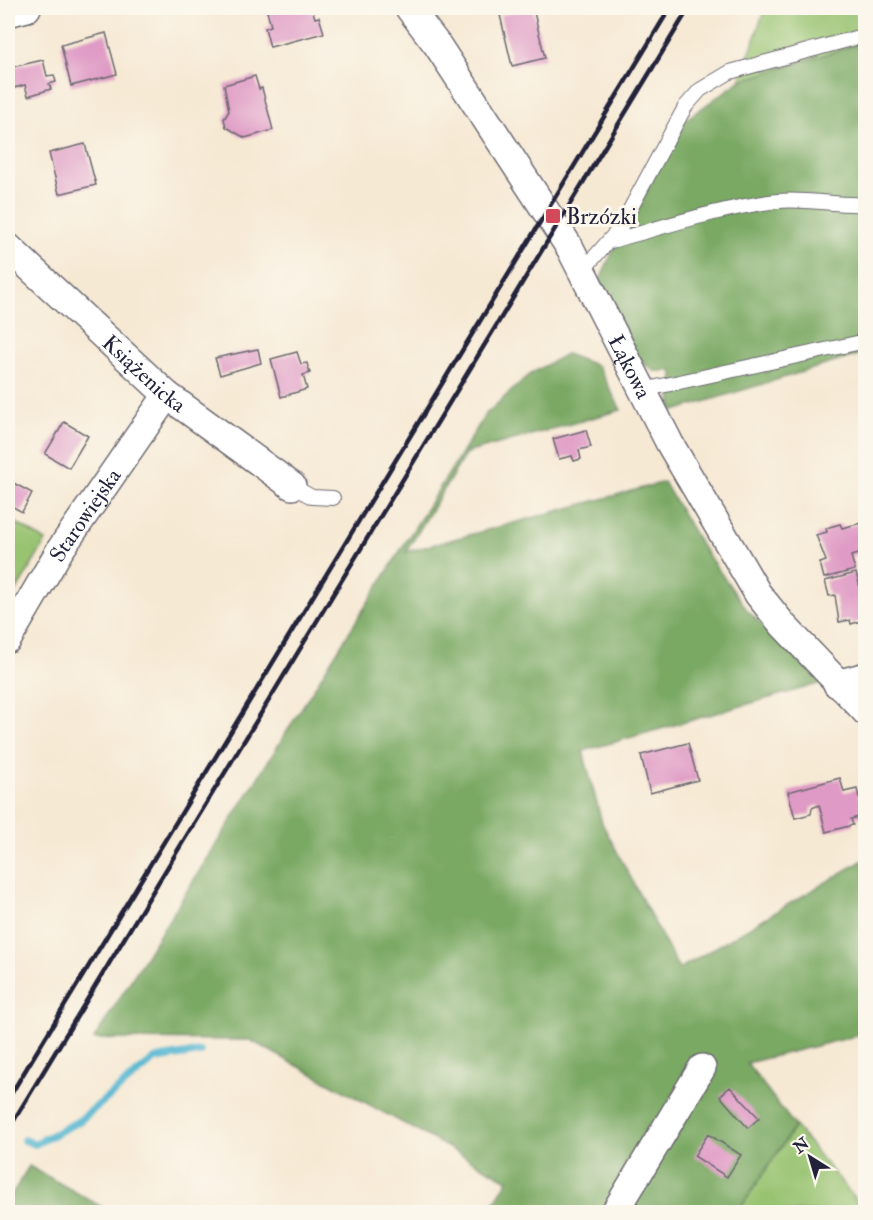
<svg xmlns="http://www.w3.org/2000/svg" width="873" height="1220" font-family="'IM FELL Double Pica',serif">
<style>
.green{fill:#98c371;stroke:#5d7256;stroke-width:1.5}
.forest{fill:#7aa963;stroke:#4e664f;stroke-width:1.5}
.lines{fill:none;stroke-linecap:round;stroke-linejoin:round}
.stream{stroke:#51b5d0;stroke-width:8}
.building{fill:#df9ac5}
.lane-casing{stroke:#6c6871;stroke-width:16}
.street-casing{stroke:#6c6871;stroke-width:30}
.lane{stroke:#fff;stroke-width:14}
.street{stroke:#fff;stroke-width:27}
.rail{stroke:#22223b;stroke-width:4.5}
.poi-dot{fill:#d1495b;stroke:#fbf7ec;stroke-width:2}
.labels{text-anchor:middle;stroke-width:6;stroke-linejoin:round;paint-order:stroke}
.poi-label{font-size:22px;fill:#22223b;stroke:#fbf7ec;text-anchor:start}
.street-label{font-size:22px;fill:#22223b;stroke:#fbf7ec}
</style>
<rect width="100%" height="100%" fill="#fbf7ec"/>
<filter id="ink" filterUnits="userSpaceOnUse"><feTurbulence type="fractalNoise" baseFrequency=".0167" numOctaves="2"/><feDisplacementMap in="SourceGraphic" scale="12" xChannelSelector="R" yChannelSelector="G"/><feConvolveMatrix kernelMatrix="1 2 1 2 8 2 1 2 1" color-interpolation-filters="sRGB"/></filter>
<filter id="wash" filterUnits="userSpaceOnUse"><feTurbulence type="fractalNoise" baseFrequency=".008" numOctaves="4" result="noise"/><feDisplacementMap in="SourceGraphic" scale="24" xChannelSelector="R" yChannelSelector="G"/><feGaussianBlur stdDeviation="1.35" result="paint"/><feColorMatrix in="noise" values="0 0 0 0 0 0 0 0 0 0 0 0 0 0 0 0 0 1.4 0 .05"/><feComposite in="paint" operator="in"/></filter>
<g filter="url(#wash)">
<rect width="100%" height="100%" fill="#f6e9d4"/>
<path class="green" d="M 765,8 L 865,8 L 865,42 L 740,81 Z
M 8,518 L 46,541 L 8,605 Z
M 795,1126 L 865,1211 L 865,1212 L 738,1212 Z"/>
<path class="forest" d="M 865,42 L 865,353 L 671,412 L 673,371 L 654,371 L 638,359 L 600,280 L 609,259 L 685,120 L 740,81 Z
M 566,354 L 598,366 L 621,410 L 466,453 L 406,552 L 664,482 L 702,547 L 748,611 L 822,683 L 583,751 L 602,823 L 679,969 L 865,859 L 865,1034 L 747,1063 L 795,1126 L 738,1212 L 489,1212 L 508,1180 L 250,1040 L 94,1039 L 486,414 L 530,374 Z
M 29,1166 L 111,1212 L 8,1212 L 8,1201 Z"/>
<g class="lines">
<path class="stream" d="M 24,1140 L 35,1144 L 79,1121 L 155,1059 L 200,1052"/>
</g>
<g id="blocks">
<path class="building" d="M 266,8 L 312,8 L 315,18 L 319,17 L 324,33 L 270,47 L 265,28 L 271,26 Z
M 533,8 L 545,58 L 512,66 L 500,15 Z
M 106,33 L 117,74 L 71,86 L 61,45 Z
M 43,60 L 47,76 L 54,75 L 56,82 L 49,84 L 51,89 L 28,96 L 25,85 L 14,88 L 8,68 Z
M 255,76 L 259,89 L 262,88 L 273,130 L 245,138 L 226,127 L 224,119 L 229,111 L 224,85 Z
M 85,144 L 96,185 L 59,194 L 49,153 Z
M 258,349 L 261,363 L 220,375 L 215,358 Z
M 297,352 L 301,364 L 307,363 L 310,373 L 303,375 L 307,389 L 281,397 L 271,359 Z
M 64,422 L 88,436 L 69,468 L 45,454 Z
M 586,430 L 591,447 L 579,450 L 581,459 L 574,461 L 572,456 L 559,459 L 553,439 Z
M 8,480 L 32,493 L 22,512 L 8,504 Z
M 861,523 L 866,552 L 851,556 L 855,570 L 824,578 L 820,563 L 826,561 L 816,535 L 827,532 L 826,528 L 840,524 L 842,528 Z
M 856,573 L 860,587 L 866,586 L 865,620 L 851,624 L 850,620 L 839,622 L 835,595 L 829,596 L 825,581 Z
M 688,743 L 698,780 L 650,793 L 641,755 Z
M 840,778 L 844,792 L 857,789 L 859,798 L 866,796 L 866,815 L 851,819 L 853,825 L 826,832 L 819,805 L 812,808 L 811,814 L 795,818 L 788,792 Z
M 730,1087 L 759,1118 L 748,1128 L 720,1096 Z
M 708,1134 L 741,1155 L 727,1177 L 694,1156 Z"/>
</g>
</g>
<g filter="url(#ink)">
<use href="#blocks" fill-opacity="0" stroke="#6c6871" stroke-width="1.5"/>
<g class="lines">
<g class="lane-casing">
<path id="lane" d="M 611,241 C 664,227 723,207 778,201 C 807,198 836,206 866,204
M 583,270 L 620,228 L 685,107 L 700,90 L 730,72 L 866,35
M 643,390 L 866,341
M 292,486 L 312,497 L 333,498"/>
</g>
<g class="street-casing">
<g id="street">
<path id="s1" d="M 409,8 L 438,46 L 570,248 L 670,444 L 758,594 L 783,625 L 866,712"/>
<path d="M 8,13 L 27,8"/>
<path id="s2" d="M 8,247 L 167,395 L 292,486"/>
<path id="s3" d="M 8,639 L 60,550 L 167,395"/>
<path d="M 837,684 L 866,676"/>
<path d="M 615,1212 L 702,1068"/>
</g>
</g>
<use href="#lane" class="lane"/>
<use href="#street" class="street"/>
<path class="rail" d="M 8,1099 L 670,8
M 8,1130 L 689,8"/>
</g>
</g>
<rect class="poi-dot" x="545" y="208" width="16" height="16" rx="3"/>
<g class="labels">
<g class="poi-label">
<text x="566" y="224">Brzózki</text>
</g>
<g class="street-label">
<text dy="8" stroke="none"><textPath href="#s1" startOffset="422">Łąkowa</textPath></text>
<text dy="8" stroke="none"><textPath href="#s2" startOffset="186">Książenicka</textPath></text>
<text dy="8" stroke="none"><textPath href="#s3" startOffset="146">Starowiejska</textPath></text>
</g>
</g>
<rect width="873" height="1220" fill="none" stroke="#fbf7ec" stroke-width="30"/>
<g transform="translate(810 1157) rotate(323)" stroke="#fbf7ec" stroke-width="4.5" paint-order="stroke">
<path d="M0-4.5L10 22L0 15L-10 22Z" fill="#22223b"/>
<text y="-9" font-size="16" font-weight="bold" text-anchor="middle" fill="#22223b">N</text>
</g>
</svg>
